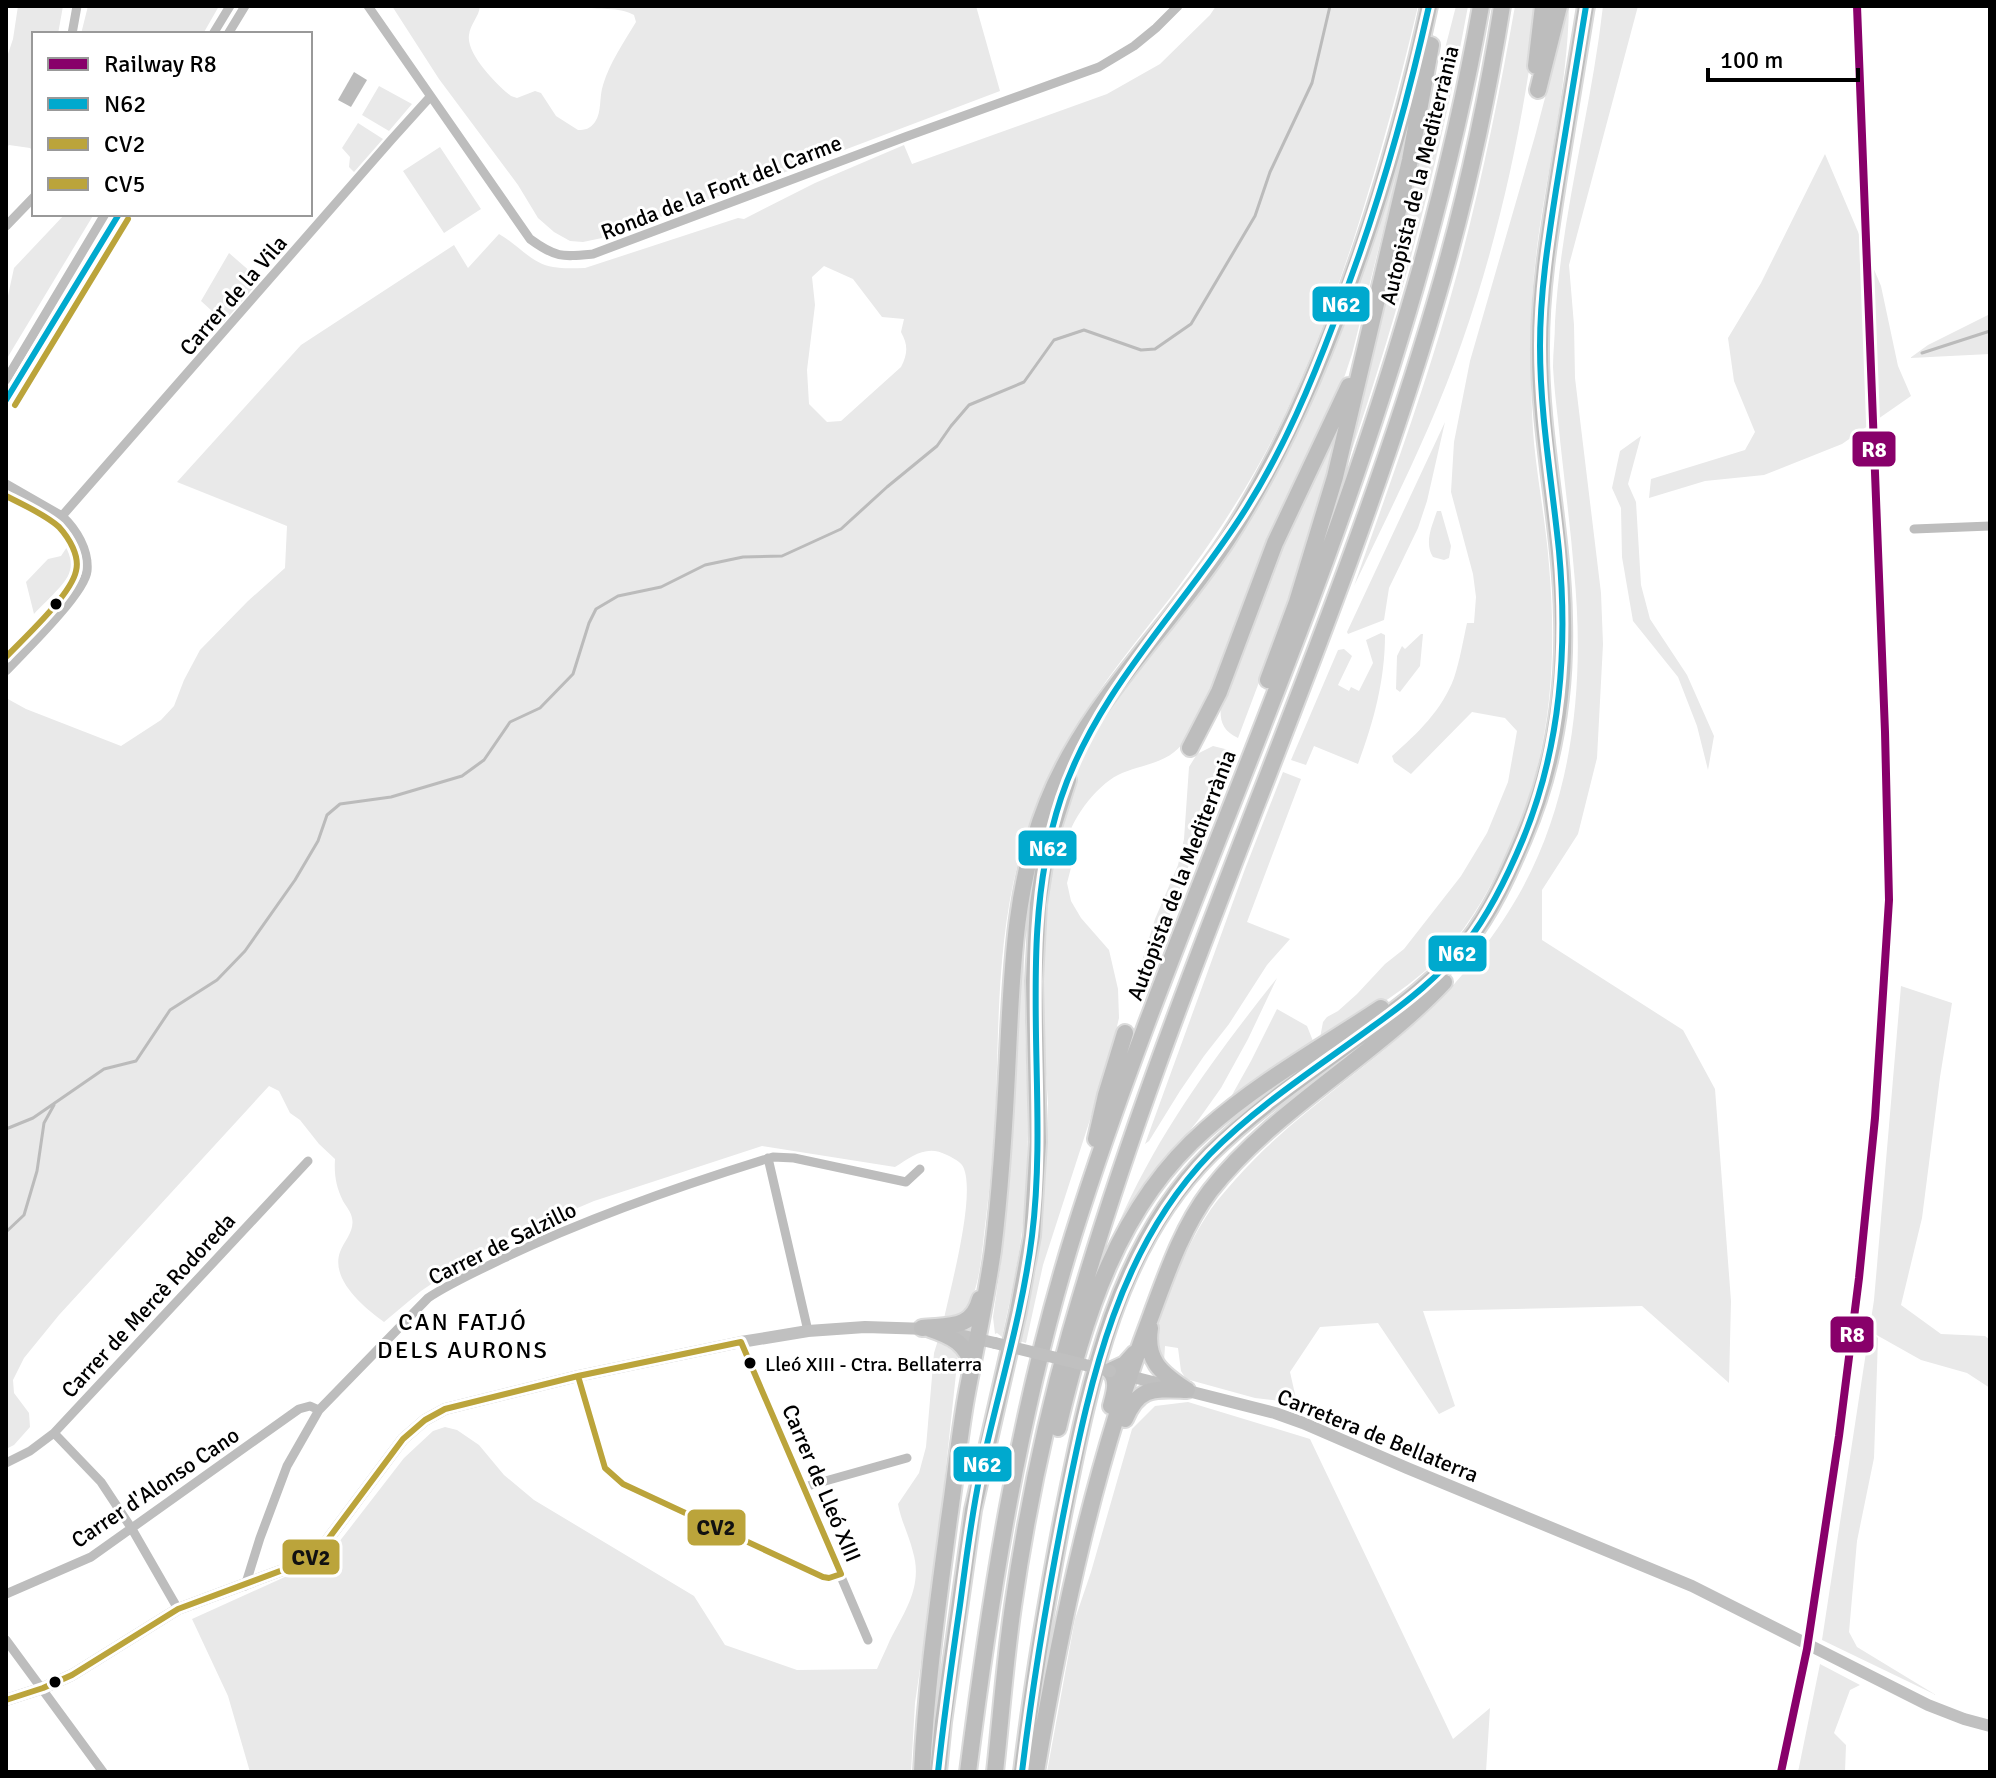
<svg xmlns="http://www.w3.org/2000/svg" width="1996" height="1778" font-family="Signika,sans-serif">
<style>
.green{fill:#e9e9e9;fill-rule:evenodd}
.water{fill:#bbb}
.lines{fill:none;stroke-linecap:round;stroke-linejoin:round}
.stream{stroke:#bbb;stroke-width:3}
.highway-casing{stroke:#dbdbdb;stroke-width:20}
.street{stroke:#bdbdbd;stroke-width:9}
.secondary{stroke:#c0c0c0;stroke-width:12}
.highway{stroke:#bdbdbd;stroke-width:16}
.secondary-bridge{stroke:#c0c0c0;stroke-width:12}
.bus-1-casing{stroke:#fff;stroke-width:12}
.bus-2-casing{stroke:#fff;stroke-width:12}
.bus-3-casing{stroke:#fff;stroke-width:12}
.bus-1{stroke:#00a9ce;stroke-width:6}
.bus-2{stroke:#bba43b;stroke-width:6}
.bus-3{stroke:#bba43b;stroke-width:6}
.rail-1-casing{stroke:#fff;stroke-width:14}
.rail-1{stroke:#88006a;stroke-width:8}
.bus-dot{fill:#000;stroke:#fff;stroke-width:3}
.labels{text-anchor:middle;stroke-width:6;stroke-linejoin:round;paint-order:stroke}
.bus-label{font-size:20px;fill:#000;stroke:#fff;text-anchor:start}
.street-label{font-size:22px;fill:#000;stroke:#fff}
.neighbourhood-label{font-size:24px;letter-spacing:2px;fill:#000;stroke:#fff}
.line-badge{stroke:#fff;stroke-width:3}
.badge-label{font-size:22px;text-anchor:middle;font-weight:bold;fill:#fff}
.pale-badge-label{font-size:22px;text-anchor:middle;font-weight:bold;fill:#111}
</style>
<rect width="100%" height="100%" fill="#fff"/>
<path class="green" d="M 18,6 L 63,6 L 58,34 L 34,34 L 34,152 L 30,148 L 9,145 L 6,148 L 6,60 L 13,39 Z
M 88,6 L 219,6 L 203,34 L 81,34 Z
M 392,6 L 480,6 C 479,17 470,24 469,35 C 466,54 497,85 511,96 L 517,98 L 535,91 L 541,93 L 556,116 L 578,130 C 585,130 590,129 595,122 C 602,112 599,97 603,85 C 610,62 624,42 636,22 L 634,15 C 618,6 599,11 581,6 L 976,6 L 1000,91 L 802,166 L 602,238 L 583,242 L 570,241 L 554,232 L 538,218 L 518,185 L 439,79 Z
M 1216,6 L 1418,6 C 1400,82 1380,157 1356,232 C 1329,315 1298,397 1254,473 C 1235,506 1214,538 1192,568 C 1162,611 1127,650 1098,693 C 1066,740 1039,790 1023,845 C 998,929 999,1011 996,1098 C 994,1138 991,1178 986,1218 C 982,1247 981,1290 964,1314 L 944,1319 C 950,1289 978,1189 962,1165 C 959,1161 951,1157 947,1155 C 927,1144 912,1156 895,1167 L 762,1146 L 594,1201 L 507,1238 L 473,1256 L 421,1291 L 384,1322 C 365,1308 330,1280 340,1252 C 344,1241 355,1231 352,1218 C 351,1212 346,1206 343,1201 C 336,1187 334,1175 335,1159 L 319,1144 L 300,1120 L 290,1113 L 279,1091 L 269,1086 L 59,1315 L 24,1358 L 13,1380 L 14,1393 L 29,1413 L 30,1427 L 14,1445 L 6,1449 L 6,698 L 26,709 L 121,746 L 161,720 L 174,706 L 184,680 L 200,650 L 248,601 L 285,568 L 287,526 L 177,482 L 301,345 L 454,245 L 468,268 L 499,234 C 517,244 532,264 553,267 C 564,269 575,268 585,268 L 738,218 L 744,219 L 815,183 L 904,145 L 912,164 L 1107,94 L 1160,64 L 1210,15 ZM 824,266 L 853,279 L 882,317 L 904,319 L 901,332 C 908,345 908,353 901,367 L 841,421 L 827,422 L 809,404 L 807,370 L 815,305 L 812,277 Z
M 1456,6 L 1468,6 C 1438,172 1393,334 1337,493 L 1413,173 Z
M 1515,6 L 1538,6 C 1524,120 1500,234 1462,342 C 1433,426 1392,506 1354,586 C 1390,483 1428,380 1457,274 C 1481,186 1499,96 1515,6 Z
M 1567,6 L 1569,6 C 1567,117 1530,226 1531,337 C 1531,372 1531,408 1534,443 C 1538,484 1546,524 1549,565 C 1558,669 1550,766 1503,861 C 1485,898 1464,934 1434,963 C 1407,988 1375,1008 1344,1028 C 1307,1052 1271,1075 1235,1099 L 1232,1095 L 1251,1061 L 1277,1009 L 1307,1026 L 1313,1041 L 1320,1038 L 1323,1022 L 1327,1017 L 1338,1011 L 1357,994 L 1385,964 L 1404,949 L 1461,876 L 1487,833 L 1508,782 L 1517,731 L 1505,718 L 1472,712 L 1411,774 L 1394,762 L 1392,756 C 1418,733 1442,710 1454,678 C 1460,660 1463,641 1467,623 L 1474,623 L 1476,597 L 1473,574 L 1451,492 L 1454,442 L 1470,361 L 1535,136 L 1562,33 Z
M 1603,6 L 1638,6 L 1569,265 L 1574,325 L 1575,378 L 1601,593 L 1603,644 L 1597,758 L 1578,834 L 1542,890 L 1542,940 L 1683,1030 L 1715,1089 L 1731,1301 L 1729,1383 L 1642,1306 L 1423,1311 L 1455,1406 L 1439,1414 L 1378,1323 L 1320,1327 L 1290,1372 L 1297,1403 L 1255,1398 L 1186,1379 L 1181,1371 L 1178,1348 L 1165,1346 L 1164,1362 C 1148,1341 1161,1312 1170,1290 C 1181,1262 1194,1234 1211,1209 C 1218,1199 1227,1189 1235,1180 C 1289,1118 1359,1075 1419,1020 C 1457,985 1492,941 1518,896 C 1574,798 1585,681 1574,571 C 1570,521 1563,471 1558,420 C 1556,403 1554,385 1553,367 C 1553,352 1555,337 1555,322 C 1561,215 1591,112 1603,6 Z
M 379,86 L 412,104 L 389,131 L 362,115 Z
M 358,123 L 383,139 L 354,172 L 349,167 L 350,157 L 342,148 Z
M 1401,144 L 1405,144 L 1352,354 L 1342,384 C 1314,442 1284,500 1260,560 C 1235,620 1222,685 1186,739 C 1169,765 1143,763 1118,775 C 1096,786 1068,822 1066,847 C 1066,853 1070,859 1072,864 L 1067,883 L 1071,901 L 1081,918 L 1109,950 L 1118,989 L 1119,1018 L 1108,1064 L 1043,1265 L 1026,1343 L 1019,1341 L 1036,1270 L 1045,1183 L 1048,1104 L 1043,1028 L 1042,976 L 1046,887 L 1067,795 L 1081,762 L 1099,725 L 1260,498 Z
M 440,147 L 481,209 L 444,233 L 403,171 Z
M 1825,154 L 1881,286 L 1898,366 L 1911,396 L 1842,444 L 1764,475 L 1705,481 L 1649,498 L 1651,479 L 1745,450 L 1755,432 L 1734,381 L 1728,338 L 1761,283 Z
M 65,214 L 94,214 L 6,360 L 6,305 L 14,268 Z
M 229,253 L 260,280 L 224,322 L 201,301 Z
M 1990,314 L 1990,354 L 1910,358 L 1928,345 Z
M 1445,422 L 1427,501 L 1418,528 L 1389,588 L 1384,620 L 1348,634 L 1347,632 Z
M 1335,428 L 1338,429 L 1326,478 L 1296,584 L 1238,738 C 1219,729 1219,716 1222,696 L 1266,576 Z
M 1641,436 L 1628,484 L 1636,502 L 1641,585 L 1650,619 L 1687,675 L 1714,736 L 1708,770 L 1697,726 L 1678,677 L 1633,621 L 1622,557 L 1621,508 L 1612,488 L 1620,451 Z
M 1437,511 L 1441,511 L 1451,546 L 1449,558 L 1444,560 L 1433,557 C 1424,543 1432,526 1437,511 Z
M 71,541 C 88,568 51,595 34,614 L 26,582 L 48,559 L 61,556 Z
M 1381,633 L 1385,635 C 1385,680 1374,721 1358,764 L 1314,746 L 1306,765 L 1291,760 L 1338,650 L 1344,649 L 1352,656 L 1338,685 L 1349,691 L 1351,687 L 1359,691 L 1373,663 L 1366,640 Z
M 1421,634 L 1423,634 L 1420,666 L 1400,692 L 1396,689 L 1397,656 L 1402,646 L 1405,649 Z
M 1213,746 L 1233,751 L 1155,953 L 1142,961 L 1155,919 L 1178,865 L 1184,839 L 1189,767 L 1197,754 Z
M 1283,772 L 1301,779 L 1247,922 L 1290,939 L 1267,965 L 1229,1024 L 1204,1056 L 1180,1091 L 1149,1141 L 1145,1144 L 1245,869 Z
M 1026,913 C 1020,1000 1031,1088 1027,1175 C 1025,1230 1014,1283 1002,1337 L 997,1333 L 995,1334 L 993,1317 L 1001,1262 L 1009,1147 L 1014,1025 Z
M 1277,978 L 1248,1039 L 1221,1088 L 1199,1119 L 1146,1186 L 1122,1226 L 1118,1225 C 1157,1134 1216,1055 1277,978 Z
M 1901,986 L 1952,1003 L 1940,1077 L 1922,1218 L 1901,1305 L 1941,1334 L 1985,1336 L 1990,1340 L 1990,1388 L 1967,1373 L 1921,1360 L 1873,1333 L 1878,1338 L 1874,1458 L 1857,1541 L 1849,1632 L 1857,1647 L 1936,1695 L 1822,1640 L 1874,1300 Z
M 938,1340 L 958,1355 L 936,1560 L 915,1703 L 911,1772 L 250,1772 L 228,1696 L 192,1619 L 309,1566 L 339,1542 L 404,1458 L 433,1431 L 445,1427 L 457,1430 L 479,1445 L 504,1475 L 534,1500 L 694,1596 L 725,1645 L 797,1670 L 877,1669 C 881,1659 886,1650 890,1640 C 905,1611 923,1586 913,1552 C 909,1535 901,1521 898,1504 L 919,1473 L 926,1447 L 934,1353 Z
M 1188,1402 L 1310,1439 L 1453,1739 L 1490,1708 L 1486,1772 L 1047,1772 L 1075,1619 L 1091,1572 L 1132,1429 L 1155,1406 Z
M 1820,1664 L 1860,1685 L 1850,1690 L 1834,1733 L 1846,1745 L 1845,1772 L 1798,1772 Z"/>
<path class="water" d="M 354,72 L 367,80 L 351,107 L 338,100 Z"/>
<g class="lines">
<path class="stream" d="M 1922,353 L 1990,331
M 6,1129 L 33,1118 L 104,1069 L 136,1061 L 170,1010 L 217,980 L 245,951 L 295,880 L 318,841 L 327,815 L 340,804 L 391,797 L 462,776 L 484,760 L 510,722 L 540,708 L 573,674 L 589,623 L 596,609 L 618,596 L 661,587 L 705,565 L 743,557 L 782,556 L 841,529 L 887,487 L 937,446 L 951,426 L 969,405 L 1024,382 L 1054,340 L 1084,330 L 1141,350 L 1155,349 L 1191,324 L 1255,216 L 1270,172 L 1312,83 L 1330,6
M 6,1232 L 24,1215 L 37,1171 L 44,1123 L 54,1105"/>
<g class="highway-casing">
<path id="highway" d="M 1536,66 L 1543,6
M 1538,90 L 1559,6
M 1268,680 L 1297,602 L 1335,477 L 1410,160 L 1431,45
M 1190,748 L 1219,692 L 1275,543 L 1349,386
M 1096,1139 L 1106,1095 L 1125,1033
M 922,1328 C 948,1325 972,1330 980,1299
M 1150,1328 C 1145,1360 1161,1373 1185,1389
M 930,1329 C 951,1336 968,1344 972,1367
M 1111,1406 C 1114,1394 1119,1381 1110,1371 L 1125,1364 L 1135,1353
M 1125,1419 C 1139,1386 1154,1389 1187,1390
M 1058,1428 C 1084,1318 1117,1206 1206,1129 C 1259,1082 1322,1047 1381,1008
M 922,1772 C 926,1687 938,1603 949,1519 C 955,1479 959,1438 966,1398 C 975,1349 986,1300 993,1250 C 1001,1185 1005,1119 1008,1053 C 1012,968 1015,883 1047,803 C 1086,703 1169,629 1227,540 C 1292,439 1336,329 1373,215 C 1395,146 1414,77 1429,6
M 938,1772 L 943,1722 L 973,1510 L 1018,1312 L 1032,1236 L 1038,1142 L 1034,981 L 1038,904 L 1047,846 L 1068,780
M 968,1772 C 991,1591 1019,1411 1073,1236 C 1145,1006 1244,785 1326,559 C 1392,377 1447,197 1481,6
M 995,1772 C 1001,1717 1005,1661 1013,1606 C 1026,1515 1045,1423 1070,1334 C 1169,983 1332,654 1435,304 C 1464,207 1486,106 1502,6
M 1022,1772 C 1032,1688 1046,1604 1062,1520 C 1088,1391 1113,1250 1210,1154 C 1257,1108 1312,1071 1364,1033 C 1401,1006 1439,978 1467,942 C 1491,912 1508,874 1523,839 C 1553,770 1565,694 1563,619 C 1562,528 1539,437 1540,346 C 1540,287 1550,229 1559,171 C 1568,116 1577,61 1586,6
M 1036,1772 C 1062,1618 1095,1462 1151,1316 C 1167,1273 1182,1228 1210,1191 C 1273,1110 1373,1058 1444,982"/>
</g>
<path class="street" d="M 368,6 L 530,239 C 556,258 562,257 593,254 L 905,137 L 1099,67 L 1134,46 L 1156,28 L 1178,6
M 72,34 L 77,6
M 213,34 L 230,6
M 228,34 L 245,6
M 6,226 L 34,197
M 6,380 L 105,214
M 6,400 L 119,214
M 6,484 L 62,516 C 76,529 89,550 87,571 C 85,593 24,652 6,671
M 62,516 L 392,139 L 430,97
M 1914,529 L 1990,526
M 768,1158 L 808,1331
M 741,1342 L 868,1640
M 578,1376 L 605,1468 L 623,1484 L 823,1577 L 829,1578 L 841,1574
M 54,1433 L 101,1482 L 132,1529 L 178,1609
M 6,1463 L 30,1451 L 54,1433 L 308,1161
M 804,1487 L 907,1458
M 245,1586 L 260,1538 L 287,1466 L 319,1410 L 428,1298 C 452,1282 478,1271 504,1258 C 590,1217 682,1185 773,1157 L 794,1158 L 906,1182 L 920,1169
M 6,1594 L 91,1557 L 299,1409 L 310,1406 L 319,1410
M 6,1640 L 103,1772"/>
<path class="secondary" d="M 946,1332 L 995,1343
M 1125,1375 L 1275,1413 L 1303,1423 L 1407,1468 L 1692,1586 L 1928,1705 L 1964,1719 L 1990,1726
M 6,1700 L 43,1688 L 72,1675 L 178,1609 L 307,1561 L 326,1542 L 403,1439 L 425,1420 L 445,1409 L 578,1376 L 741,1342 L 808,1331 L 865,1327 L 928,1329"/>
<use href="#highway" class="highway"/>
<path class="secondary-bridge" d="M 995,1343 L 1110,1371"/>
<g class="bus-1-casing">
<path id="bus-1" d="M 6,400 L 119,214
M 938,1772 C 944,1716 952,1660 960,1605 C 966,1561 971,1518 980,1475 C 997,1395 1022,1317 1032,1236 C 1050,1091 1014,940 1061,798 C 1098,687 1187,604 1247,507 C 1284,448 1311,384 1335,320 C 1375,218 1405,113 1429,6
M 1022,1772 C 1033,1681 1048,1591 1066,1501 C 1091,1377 1119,1248 1210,1154 C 1258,1105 1318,1067 1372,1027 C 1407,1002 1440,976 1467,942 C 1491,911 1508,875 1523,839 C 1561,747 1568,649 1559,551 C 1552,482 1540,415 1540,346 C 1540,293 1548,241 1556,190 C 1566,128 1576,67 1586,6"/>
</g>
<g class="bus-2-casing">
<path id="bus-2" d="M 741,1342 L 841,1574 L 829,1578 L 823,1577 L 623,1484 L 605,1468 L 578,1376 Z
M 6,1700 L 43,1688 L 72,1675 L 178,1609 L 307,1561 L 326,1542 L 403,1439 L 425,1420 L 445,1409 L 578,1376"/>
</g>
<g class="bus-3-casing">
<path id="bus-3" d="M 15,405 L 128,219
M 6,496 C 22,504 46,515 59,527 C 69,538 80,556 76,571 C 71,595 24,638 6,657"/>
</g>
<use href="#bus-1" class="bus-1"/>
<use href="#bus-2" class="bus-2"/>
<use href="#bus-3" class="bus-3"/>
<g class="rail-1-casing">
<path id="rail-1" d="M 1781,1772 L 1807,1649 L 1839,1436 L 1859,1278 L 1875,1118 L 1889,900 L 1885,732 L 1857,6"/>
</g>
<use href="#rail-1" class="rail-1"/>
</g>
<g class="bus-dot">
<circle cx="56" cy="604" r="7"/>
<circle cx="750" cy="1363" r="7"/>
<circle cx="55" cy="1682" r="7"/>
</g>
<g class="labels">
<g class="bus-label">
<text x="765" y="1371">Lleó XIII - Ctra. Bellaterra</text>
</g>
<g class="street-label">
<text transform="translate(1419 175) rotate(-76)" y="8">Autopista de la Mediterrània</text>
<text transform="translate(721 187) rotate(-21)" y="8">Ronda de la Font del Carme</text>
<text transform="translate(233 295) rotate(-49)" y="8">Carrer de la Vila</text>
<text transform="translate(1181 875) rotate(-69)" y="8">Autopista de la Mediterrània</text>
<text transform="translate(502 1243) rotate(-26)" y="8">Carrer de Salzillo</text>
<text transform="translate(148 1305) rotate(-47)" y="8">Carrer de Mercè Rodoreda</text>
<text transform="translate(1378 1435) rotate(22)" y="8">Carretera de Bellaterra</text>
<text transform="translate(822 1483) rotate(67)" y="8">Carrer de Lleó XIII</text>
<text transform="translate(155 1487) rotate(-34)" y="8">Carrer d'Alonso Cano</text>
</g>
<g class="neighbourhood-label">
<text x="463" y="1330">CAN FATJÓ<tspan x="463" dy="28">DELS AURONS</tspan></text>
</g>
</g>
<g class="line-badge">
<rect x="1311" y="285" width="60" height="38" rx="8" fill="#00a9ce"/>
<rect x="1851" y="430" width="46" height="38" rx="8" fill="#88006a"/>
<rect x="1017" y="829" width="61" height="38" rx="8" fill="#00a9ce"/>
<rect x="1427" y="934" width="61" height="39" rx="8" fill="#00a9ce"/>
<rect x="1829" y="1315" width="46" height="39" rx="8" fill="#88006a"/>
<rect x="952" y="1445" width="61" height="38" rx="8" fill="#00a9ce"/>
<rect x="686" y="1508" width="61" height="39" rx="8" fill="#bba43b"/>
<rect x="281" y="1538" width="60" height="38" rx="8" fill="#bba43b"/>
</g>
<g class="badge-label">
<text x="1341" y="312">N62</text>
<text x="1874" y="457">R8</text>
<text x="1048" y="856">N62</text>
<text x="1457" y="961">N62</text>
<text x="1852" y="1342">R8</text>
<text x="982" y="1472">N62</text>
</g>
<g class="pale-badge-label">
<text x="716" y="1535">CV2</text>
<text x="311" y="1565">CV2</text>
</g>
<rect width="1996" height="1778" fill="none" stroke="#000000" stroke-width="16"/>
<rect x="32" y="32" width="280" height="184" fill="#ffffff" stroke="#999999" stroke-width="2"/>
<rect x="48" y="58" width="40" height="12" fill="#88006a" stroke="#999999" stroke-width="2"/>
<text x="104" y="72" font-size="24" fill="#000000">Railway R8</text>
<rect x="48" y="98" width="40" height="12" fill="#00a9ce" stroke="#999999" stroke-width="2"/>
<text x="104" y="112" font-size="24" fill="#000000">N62</text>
<rect x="48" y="138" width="40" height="12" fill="#bba43b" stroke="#999999" stroke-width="2"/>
<text x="104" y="152" font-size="24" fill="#000000">CV2</text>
<rect x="48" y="178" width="40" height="12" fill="#bba43b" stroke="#999999" stroke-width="2"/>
<text x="104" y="192" font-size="24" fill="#000000">CV5</text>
<path d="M1708 68v12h150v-12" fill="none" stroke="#000000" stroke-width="4"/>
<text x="1720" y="68" font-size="24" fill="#000000" stroke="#ffffff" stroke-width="6" paint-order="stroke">100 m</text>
</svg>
